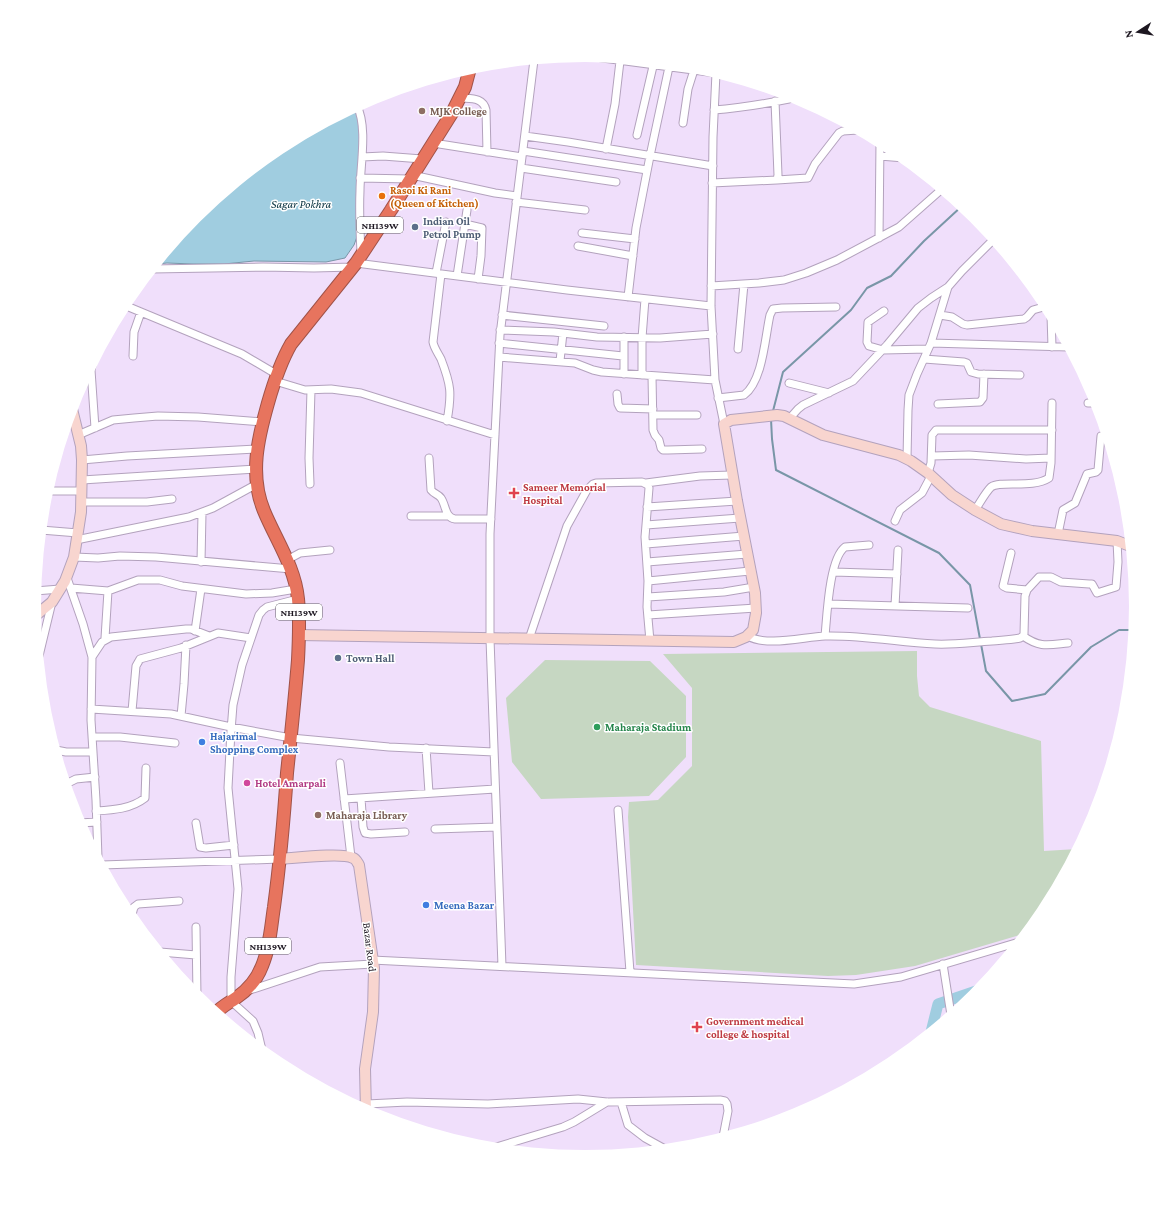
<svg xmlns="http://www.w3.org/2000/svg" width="1170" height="1212" font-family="'Crimson Pro',serif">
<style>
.green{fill:#c6d7c2}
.water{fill:#a0cde0;stroke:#7996a7}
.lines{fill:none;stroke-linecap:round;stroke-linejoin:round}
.stream{stroke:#7996a7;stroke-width:2}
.river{stroke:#a0cde0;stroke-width:11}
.street-casing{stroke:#b3a2bd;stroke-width:9}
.secondary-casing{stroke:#b3a2bd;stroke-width:12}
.highway-casing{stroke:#a05349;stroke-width:14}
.street{stroke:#fff;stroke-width:7}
.secondary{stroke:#f8d5cf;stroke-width:10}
.highway{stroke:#e7745e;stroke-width:12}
.education-dot{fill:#8d6e63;stroke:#fff;stroke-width:1.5}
.food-dot{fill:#e8710a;stroke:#fff;stroke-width:1.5}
.service-dot{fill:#5c6f8a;stroke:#fff;stroke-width:1.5}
.health-dot{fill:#e0444e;stroke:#fff;stroke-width:1.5}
.leisure-dot{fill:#2e9e5b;stroke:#fff;stroke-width:1.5}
.shop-dot{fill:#3f7fe0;stroke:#fff;stroke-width:1.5}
.hotel-dot{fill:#d1479c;stroke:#fff;stroke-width:1.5}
.labels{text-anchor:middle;stroke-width:3;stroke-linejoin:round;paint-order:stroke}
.shield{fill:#fff;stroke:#615d64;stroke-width:1}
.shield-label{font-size:10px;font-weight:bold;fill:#1d1721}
.education-label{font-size:11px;font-weight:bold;fill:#785e54;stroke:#fff;text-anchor:start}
.food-label{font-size:11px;font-weight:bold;fill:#c56008;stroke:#fff;text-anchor:start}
.service-label{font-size:11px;font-weight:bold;fill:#4e5e75;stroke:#fff;text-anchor:start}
.health-label{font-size:11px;font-weight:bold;fill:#be3a42;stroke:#fff;text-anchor:start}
.leisure-label{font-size:11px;font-weight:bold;fill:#27864d;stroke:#fff;text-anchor:start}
.shop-label{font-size:11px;font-weight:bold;fill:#366cbe;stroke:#fff;text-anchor:start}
.hotel-label{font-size:11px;font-weight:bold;fill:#b23c85;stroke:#fff;text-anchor:start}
.street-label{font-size:11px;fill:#1d1721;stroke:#fff}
.water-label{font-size:12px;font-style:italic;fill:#06303e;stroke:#fff}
</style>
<rect width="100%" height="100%" fill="#f0dffb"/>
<path class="green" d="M 917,651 L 917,676 L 919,696 L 930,707 L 1041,741 L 1044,851 L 1077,849 L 1043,912 L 1026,933 L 915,966 L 856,975 L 828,976 L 636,965 L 628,817 L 629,802 L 658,800 L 692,766 L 692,688 L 663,654 Z
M 545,660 L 650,661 L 686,696 L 686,757 L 649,796 L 541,799 L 512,762 L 506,698 Z"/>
<path class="water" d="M 354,108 L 359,117 L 361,140 L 358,234 L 354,245 L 345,258 L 326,262 L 254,261 L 224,264 L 193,264 L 167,263 L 156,264 L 196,216 L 279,148 Z"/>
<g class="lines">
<path class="stream" d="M 773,411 L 783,372 L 851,310 L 867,288 L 891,276 L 924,241 L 962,206
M 771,419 L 772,439 L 776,470 L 939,553 L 970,585 L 980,639
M 981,644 L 986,671 L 1012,701 L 1045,694 L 1091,647 L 1119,630 L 1134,630"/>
<path class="river" d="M 931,1032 L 938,1004 L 979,990"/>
<g class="street-casing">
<path id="street" d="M 580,55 L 716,73
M 716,73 L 713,137 L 711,306 L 715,380 L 724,424
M 460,98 C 471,99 483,97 486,110 L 487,152
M 357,106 C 368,127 360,167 360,191 C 359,212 360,232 361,253
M 714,110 C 740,108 764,104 789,99 L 793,96
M 683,123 L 688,89 L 694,70
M 637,135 L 654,62
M 525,136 L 568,142 L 713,166
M 433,143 L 522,157
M 606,149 L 615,104 L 620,61
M 523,151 L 647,170
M 880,156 L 904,158
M 362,157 L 383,156 L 422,159
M 521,168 L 616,182
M 412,175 L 495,193 L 517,196
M 360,178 L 410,179
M 777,180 L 808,178 L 815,164 L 839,133 L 843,131 L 858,130
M 712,183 L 777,180 L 778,175 L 775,101
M 516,202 L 585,210
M 465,224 L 482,228 L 481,256 L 478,279
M 582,233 L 635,239
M 879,238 L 880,142
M 578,246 L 633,256
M 356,263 L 567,290 L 711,306
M 152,269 L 263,267 L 314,268 L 353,267
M 436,273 L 446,222
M 441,274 L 433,342 C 434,348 438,353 441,359 C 451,385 452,393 447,421
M 457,276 L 467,210
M 711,286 L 759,283 L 784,280 L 806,273 L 837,260 L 899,227 L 942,189
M 628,297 L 636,228 L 650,156 L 669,67
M 124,305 L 242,354 L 276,374
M 884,311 L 868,322 L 867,342 L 869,346 L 883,350 L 928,349
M 502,315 L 604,326
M 940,315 L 952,317 L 963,324 L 967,325 L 1024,319 L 1027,317 L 1033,310 L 1047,306
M 1051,315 L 1052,347
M 500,330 L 554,332 L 597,337 L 660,338 L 713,334
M 624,337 L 624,374
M 499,343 L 623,356
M 931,343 L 1068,347
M 738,349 L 744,284
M 133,356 L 134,332 L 141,312
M 499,357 L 575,363 L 593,370 L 602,372 L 715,380
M 924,359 L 964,362 L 967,363 L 971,372 L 978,374 L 1020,375
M 560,361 L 563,333
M 92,365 L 91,370 L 95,428
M 642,375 L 642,338 L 645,299
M 652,376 L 653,430 L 655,435 L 659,440 L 661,448 L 663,450 L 668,450 L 702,449
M 275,381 L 305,390 L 331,389 L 361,393 L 495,435
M 789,383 L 829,393
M 617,394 L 618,404 L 620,408 L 653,409
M 718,398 L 744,395 C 763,381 765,337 770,315 L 773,309 L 782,308 L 836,307
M 1088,403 L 1097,403
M 938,404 L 980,402 L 983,398 L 984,374
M 653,415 L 697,415
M 790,418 L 798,409 L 803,405 L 853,381 L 887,345 L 918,308 L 931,298 L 948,287
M 78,435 L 113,420 L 134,418 L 158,416 L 198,417 L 263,422
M 932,456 L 969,455 L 1026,459 L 1051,458
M 429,458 L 431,490 C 434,494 438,494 441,498 C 446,505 445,518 455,519 L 491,519
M 907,459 L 908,410 L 909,395 L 917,374 L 931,343 L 948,287 L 962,271 L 994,239
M 82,460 L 127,456 L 257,449
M 928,473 L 931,463 L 932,435 L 936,430 L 1052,430
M 82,480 L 256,469
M 646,483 L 700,476 L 732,475
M 310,484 L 309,458 L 311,390
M 47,491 L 81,491
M 81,502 L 147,502 L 172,499
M 647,507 L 737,501
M 975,510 C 980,503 985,493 991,487 C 1001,480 1032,489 1049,478 L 1051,463 L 1052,403
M 411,516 L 449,516
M 895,521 L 900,510 L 922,493 L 931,476
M 646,525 L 740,518
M 41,530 L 78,533
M 1058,534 L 1063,510 L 1075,503 L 1087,474 L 1096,472 L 1098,470 L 1101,436
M 76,540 L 189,517 L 213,508 L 257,484
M 646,544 L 744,536
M 1011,553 L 1003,586 L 1007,588 L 1027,590
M 74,557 L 98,558 L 120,556 L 156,557 L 291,569
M 287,560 L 300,553 L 330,550
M 201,562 L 202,513
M 647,562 L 747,554
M 834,572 L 897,574
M 67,578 L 83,624 L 92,657 L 91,720 L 96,800 L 98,858
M 648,581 L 750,571
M 71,588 L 108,591 L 138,580 L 160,580 L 182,586 L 246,594 L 272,593 L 296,589
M 35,591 L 60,589
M 648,597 L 724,592 L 754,587
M 828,604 L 968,608
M 895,606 L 898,550
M 648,615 L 756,608
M 195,631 L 201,589
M 748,636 C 767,647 803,637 825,636 C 862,635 898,642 935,644 C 954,645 973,642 992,641 C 1001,640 1011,640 1020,638 L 1023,636 L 1024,634 L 1025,596 L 1027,590 L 1039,577 L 1051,577 L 1061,582 L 1089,584 L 1092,584 L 1097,593 L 1116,587 L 1118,562 L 1117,541
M 825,636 C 827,616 829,559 845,547 L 869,545
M 1023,636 C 1040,648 1048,645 1068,643
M 105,638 L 108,591
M 529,639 L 567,526 L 587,490 L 593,484 L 596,483 L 642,482 L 648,485 L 649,488 L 645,537 L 648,581 L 647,607 L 650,641
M 39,656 L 52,602
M 92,657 L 102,642 L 111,637 L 186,629 L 191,629 L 209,636
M 91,709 L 171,714 L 231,727 L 291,738 L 389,747 L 494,752
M 132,711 L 136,666 L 140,659 L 181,648 L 218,633 L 251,638
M 181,716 L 184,684 L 186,645
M 92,737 L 120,737 L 175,743
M 426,748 L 429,793
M 56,750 L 66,752 L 93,752
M 340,763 L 351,857
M 66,784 L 76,779 L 95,777
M 361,798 L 363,827 L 365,833 L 371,834 L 405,832
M 344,799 L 495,789
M 618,810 L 630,972
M 96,811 C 113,810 131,809 145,798 L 146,768
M 79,823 L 97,822
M 196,823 L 200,847 L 206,848 L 234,845
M 435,829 L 497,827
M 102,865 L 280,859
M 131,918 L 134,907 L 138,904 L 179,901
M 196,927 L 197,997
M 160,952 L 196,955
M 372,960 L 854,984 L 901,977 L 1019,942
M 943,964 L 951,1015
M 502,966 L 490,639 L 490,534 L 500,335 L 534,60
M 247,991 L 320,967 L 373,964
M 262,1050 L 258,1033 L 253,1021 L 231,1001 L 231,977 L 238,889 L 228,788 L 231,731 L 233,705 L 242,665 L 259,615 L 263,610 L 267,607 L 298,599
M 621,1102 L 628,1125 L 645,1138 L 665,1149
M 357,1106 L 367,1104 L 407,1102 L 488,1104 L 578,1099 L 607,1102 L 720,1100 L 725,1101 L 727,1104 L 728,1111 L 723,1137
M 493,1148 L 563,1127 L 574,1122 L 607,1102"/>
</g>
<g class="secondary-casing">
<path id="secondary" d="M 35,616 L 52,602 L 65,581 L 74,557 L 81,512 L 82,460 L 81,446 L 72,409
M 299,635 L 734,642 L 746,637 L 753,630 L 756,613 L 755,593 L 737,501 L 724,424 L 731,420 L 777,415 L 784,416 L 823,435 L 899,455 L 911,461 L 928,473 L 952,495 L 975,510 L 1001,524 L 1032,531 L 1117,541 L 1130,546
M 280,859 C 295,858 342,852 353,858 C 356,859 357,862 359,865 L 374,968 L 373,1012 L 365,1069 L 366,1111"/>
</g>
<g class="highway-casing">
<path id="highway" d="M 216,1013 C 222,1006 229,1003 236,998 C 248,990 257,979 262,966 C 270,947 271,926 274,907 C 280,862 284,817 287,773 C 291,735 295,697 298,660 C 299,640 300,619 298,599 C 295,567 276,540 264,511 C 249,475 258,438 268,403 C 274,382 280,363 291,344 L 356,263 L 391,210 L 452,113 L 465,87 L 470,68"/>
</g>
<use href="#street" class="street"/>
<use href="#secondary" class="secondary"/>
<use href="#highway" class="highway"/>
</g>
<g class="education-dot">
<circle cx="422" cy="111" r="4"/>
<circle cx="318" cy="815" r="4"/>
</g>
<circle class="food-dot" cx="382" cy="196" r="4"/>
<g class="service-dot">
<circle cx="415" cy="227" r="4"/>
<circle cx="338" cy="658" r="4"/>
</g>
<g class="health-dot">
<path d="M512 487h4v4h4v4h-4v4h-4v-4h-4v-4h4z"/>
<path d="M695 1021h4v4h4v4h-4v4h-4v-4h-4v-4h4z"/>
</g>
<circle class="leisure-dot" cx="597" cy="727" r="4"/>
<g class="shop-dot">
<circle cx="202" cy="742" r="4"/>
<circle cx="426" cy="905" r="4"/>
</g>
<circle class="hotel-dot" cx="247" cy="783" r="4"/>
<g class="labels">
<g class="shield">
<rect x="357" y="217" width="46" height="16" rx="3"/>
<rect x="276" y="604" width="46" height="16" rx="3"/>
<rect x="245" y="938" width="46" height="16" rx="3"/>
</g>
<g class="shield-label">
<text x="380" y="229">NH139W</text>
<text x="299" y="616">NH139W</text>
<text x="268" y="950">NH139W</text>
</g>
<g class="education-label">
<text x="430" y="115">MJK College</text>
<text x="326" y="819">Maharaja Library</text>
</g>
<g class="food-label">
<text x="390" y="194">Rasoi Ki Rani<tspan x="390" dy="13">(Queen of Kitchen)</tspan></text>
</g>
<g class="service-label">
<text x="423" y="225">Indian Oil<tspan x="423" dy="13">Petrol Pump</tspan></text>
<text x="346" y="662">Town Hall</text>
</g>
<g class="health-label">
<text x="523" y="491">Sameer Memorial<tspan x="523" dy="13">Hospital</tspan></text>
<text x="706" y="1025">Government medical<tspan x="706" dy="13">college &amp; hospital</tspan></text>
</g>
<g class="leisure-label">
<text x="605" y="731">Maharaja Stadium</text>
</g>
<g class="shop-label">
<text x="210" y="740">Hajarimal<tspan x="210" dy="13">Shopping Complex</tspan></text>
<text x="434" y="909">Meena Bazar</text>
</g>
<g class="hotel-label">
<text x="255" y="787">Hotel Amarpali</text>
</g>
<g class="street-label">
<text transform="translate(370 947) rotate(83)" y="4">Bazar Road</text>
</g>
<g class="water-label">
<text x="301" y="208">Sagar Pokhra</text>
</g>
</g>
<path d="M0 0H1170V1212H0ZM41 606a544 544 0 1 1 1088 0a544 544 0 1 1-1088 0Z" fill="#fff" fill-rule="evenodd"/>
<g transform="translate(1138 32) rotate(258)" stroke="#ffffff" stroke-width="3" paint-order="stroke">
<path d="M0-3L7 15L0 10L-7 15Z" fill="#1d1721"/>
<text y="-6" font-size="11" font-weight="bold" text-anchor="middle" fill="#1d1721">N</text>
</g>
</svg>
